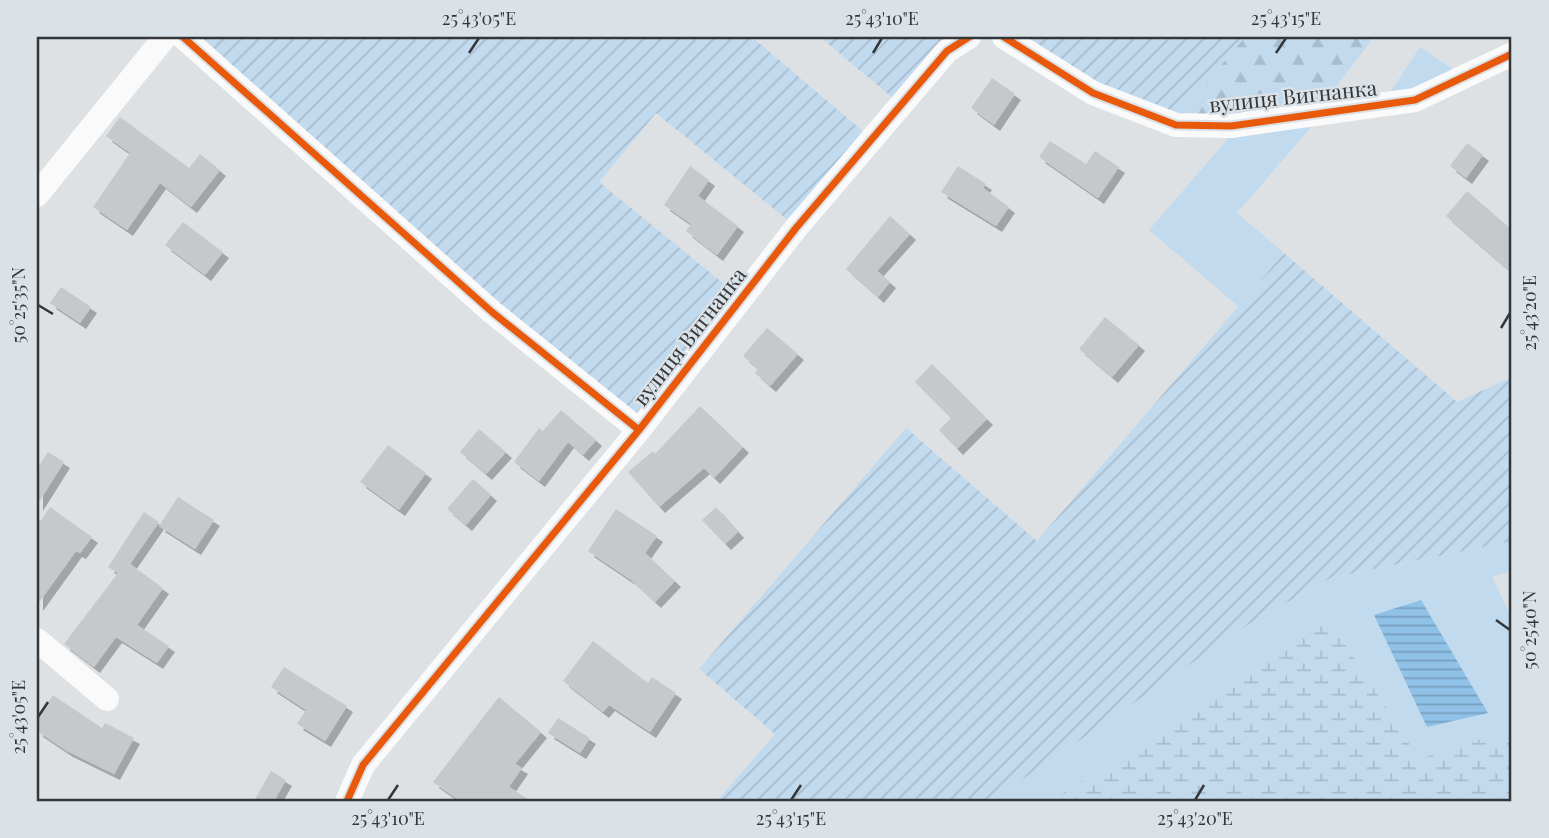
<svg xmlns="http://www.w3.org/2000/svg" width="1549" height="838" font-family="'Playfair Display',serif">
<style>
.grass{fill:#c2daee}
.forest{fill:url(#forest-firs)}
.wetland{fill:url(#wetland-marsh)}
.garden{fill:url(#garden-furrows)}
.water{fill:url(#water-rules)}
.building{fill:#c5c9cb;filter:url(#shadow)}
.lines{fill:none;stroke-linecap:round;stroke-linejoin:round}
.minor{stroke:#fafafb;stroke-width:24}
.cycleway-casing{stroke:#dae1e7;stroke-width:11}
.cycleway{stroke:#e8590c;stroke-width:7}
.ticks{fill:none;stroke:#343739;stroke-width:2.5}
.labels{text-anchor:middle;stroke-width:5;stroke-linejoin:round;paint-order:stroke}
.street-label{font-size:21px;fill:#343739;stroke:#dae1e7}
.neatline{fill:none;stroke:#343739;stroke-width:2.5}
.ticks-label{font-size:18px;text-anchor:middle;fill:#343739}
</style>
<defs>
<pattern id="forest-firs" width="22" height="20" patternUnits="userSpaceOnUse" patternTransform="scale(1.75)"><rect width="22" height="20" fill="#c2daee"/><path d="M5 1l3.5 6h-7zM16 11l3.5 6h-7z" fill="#a7bccd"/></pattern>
<pattern id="wetland-marsh" width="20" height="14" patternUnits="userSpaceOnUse" patternTransform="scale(1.75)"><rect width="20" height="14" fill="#c2daee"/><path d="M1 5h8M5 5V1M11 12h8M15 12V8" fill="none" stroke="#a7bccd"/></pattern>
<pattern id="garden-furrows" width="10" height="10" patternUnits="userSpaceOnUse" patternTransform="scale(1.75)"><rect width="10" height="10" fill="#c2daee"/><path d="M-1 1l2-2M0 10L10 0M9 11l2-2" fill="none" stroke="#a7bccd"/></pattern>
<pattern id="water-rules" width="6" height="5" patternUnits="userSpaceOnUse" patternTransform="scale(1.75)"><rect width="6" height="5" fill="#90c2e8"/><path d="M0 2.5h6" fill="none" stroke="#769ebd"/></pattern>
<filter id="shadow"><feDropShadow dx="6" dy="6" stdDeviation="0" flood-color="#0004"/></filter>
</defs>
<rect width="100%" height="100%" fill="#dde1e4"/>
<path class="grass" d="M 1420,47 L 1456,71 L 1412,92 L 1387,97 Z
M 1314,124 L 1237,213 L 1284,253 L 1238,306 L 1149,230 L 1231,135 Z
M 1512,541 L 1512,571 L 1492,577 L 1512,618 L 1512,729 L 1419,759 L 1168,725 L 1051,801 L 991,801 L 1255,620 L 1332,578 Z"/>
<path class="forest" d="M 1245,37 L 1374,37 L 1322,105 L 1231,117 L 1178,115 Z"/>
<path class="wetland" d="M 1329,619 L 1419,759 L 1512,729 L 1512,801 L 1051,801 Z"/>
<path class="garden" d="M 195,37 L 752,37 L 865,133 L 790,222 L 656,113 L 599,182 L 735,293 L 637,418 L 498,306 Z
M 820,37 L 952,37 L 894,99 Z
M 1021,37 L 1245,37 L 1178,115 L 1098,85 Z
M 1284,253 L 1457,402 L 1512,377 L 1512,541 L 1331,578 L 1255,620 L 991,801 L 717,801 L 775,734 L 699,669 L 906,428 L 1037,541 Z"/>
<path class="water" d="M 1421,600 L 1488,713 L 1427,727 L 1374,615 Z"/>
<path class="building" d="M 992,78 L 1015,94 L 994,125 L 971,108 Z
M 120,117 L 189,168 L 200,154 L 220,170 L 191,207 L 160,183 L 127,230 L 93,207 L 130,153 L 106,136 Z
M 1050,141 L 1086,164 L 1095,151 L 1119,167 L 1098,198 L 1039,157 Z
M 1467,143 L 1483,155 L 1466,178 L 1450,166 Z
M 690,166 L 709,180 L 698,196 L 738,226 L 717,255 L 686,231 L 691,224 L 664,205 Z
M 958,166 L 986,184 L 983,188 L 1009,207 L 996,226 L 941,192 Z
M 1467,191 L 1512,230 L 1512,273 L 1446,216 Z
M 890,216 L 910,234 L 877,271 L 890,282 L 878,297 L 846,269 Z
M 183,222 L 223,252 L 205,275 L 165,245 Z
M 61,287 L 91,307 L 80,323 L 50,303 Z
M 1105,317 L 1139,345 L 1112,377 L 1079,349 Z
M 767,328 L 798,354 L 770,386 L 755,373 L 758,369 L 743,356 Z
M 932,364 L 987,419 L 957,449 L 939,430 L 951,418 L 915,382 Z
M 700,406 L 743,447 L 714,478 L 704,468 L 659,507 L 628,472 L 653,451 L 655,454 Z
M 561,410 L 596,440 L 583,455 L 568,442 L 539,481 L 514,462 L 539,428 L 543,431 Z
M 479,429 L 506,452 L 486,474 L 460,452 Z
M 388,445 L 426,473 L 399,510 L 360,482 Z
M 48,452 L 64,462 L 37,505 L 37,469 Z
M 473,479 L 491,495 L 466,525 L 447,509 Z
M 178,497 L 214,520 L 195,549 L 159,526 Z
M 50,507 L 92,537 L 80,553 L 76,551 L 37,605 L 37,520 L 41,520 Z
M 716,507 L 738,532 L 725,544 L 702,520 Z
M 616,509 L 657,536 L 645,553 L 675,581 L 655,602 L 631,580 L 588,551 Z
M 144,512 L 159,522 L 130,564 L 163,588 L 137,625 L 169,646 L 157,663 L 116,637 L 94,667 L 64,644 L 118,573 L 108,567 Z
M 593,641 L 648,683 L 652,677 L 676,693 L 650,732 L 609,705 L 603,712 L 563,681 Z
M 284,667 L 347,706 L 325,741 L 297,724 L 306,710 L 271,687 Z
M 53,695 L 102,728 L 105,723 L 134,738 L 114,774 L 67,751 L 37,731 L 37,719 Z
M 499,697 L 541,732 L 515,764 L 522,768 L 509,787 L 531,801 L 460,801 L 433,782 Z
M 558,718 L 590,738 L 580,753 L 548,733 Z
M 271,771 L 286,780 L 274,801 L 254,801 Z"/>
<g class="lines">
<path class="minor" d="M 183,37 L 492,312 L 639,430
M 1004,37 L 1093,93 L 1176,125 L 1231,126 L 1415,100 L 1512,54
M 37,195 L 165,37
M 37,640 L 107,699
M 347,801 L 363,765 L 639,430 L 796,228 L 947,51 L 969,37"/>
<g class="cycleway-casing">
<path id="cycleway" d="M 183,37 L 492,312 L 639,430
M 1004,37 L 1093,93 L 1176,125 L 1231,126 L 1415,100 L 1512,54
M 347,801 L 363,765 L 639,430 L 796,228 L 947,51 L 969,37"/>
</g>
<use href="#cycleway" class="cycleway"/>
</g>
<path class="ticks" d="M 469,53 L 479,38M 873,53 L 882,38M 1276,53 L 1286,38M 38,305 L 53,314M 1501,328 L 1510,313M 1496,620 L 1510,630M 38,717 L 48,702M 388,800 L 398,785M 791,800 L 801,785M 1195,800 L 1204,785"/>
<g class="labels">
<g class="street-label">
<text transform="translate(1293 97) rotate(-6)" y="7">вулиця Вигнанка</text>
<text transform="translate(690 337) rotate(-52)" y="7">вулиця Вигнанка</text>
</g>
</g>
<rect width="1549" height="838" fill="none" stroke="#dae1e7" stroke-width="77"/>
<rect x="38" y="38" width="1472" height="762" class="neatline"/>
<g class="ticks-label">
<text x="479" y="25">25°43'05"E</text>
<text x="882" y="25">25°43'10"E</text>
<text x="1286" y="25">25°43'15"E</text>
<text transform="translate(19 305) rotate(-90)" y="6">50°25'35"N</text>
<text transform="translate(1530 313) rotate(-90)" y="6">25°43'20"E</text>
<text transform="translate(1530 630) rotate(-90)" y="6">50°25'40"N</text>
<text transform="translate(19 717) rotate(-90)" y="6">25°43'05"E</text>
<text x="388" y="825">25°43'10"E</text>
<text x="791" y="825">25°43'15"E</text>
<text x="1195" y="825">25°43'20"E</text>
</g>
</svg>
